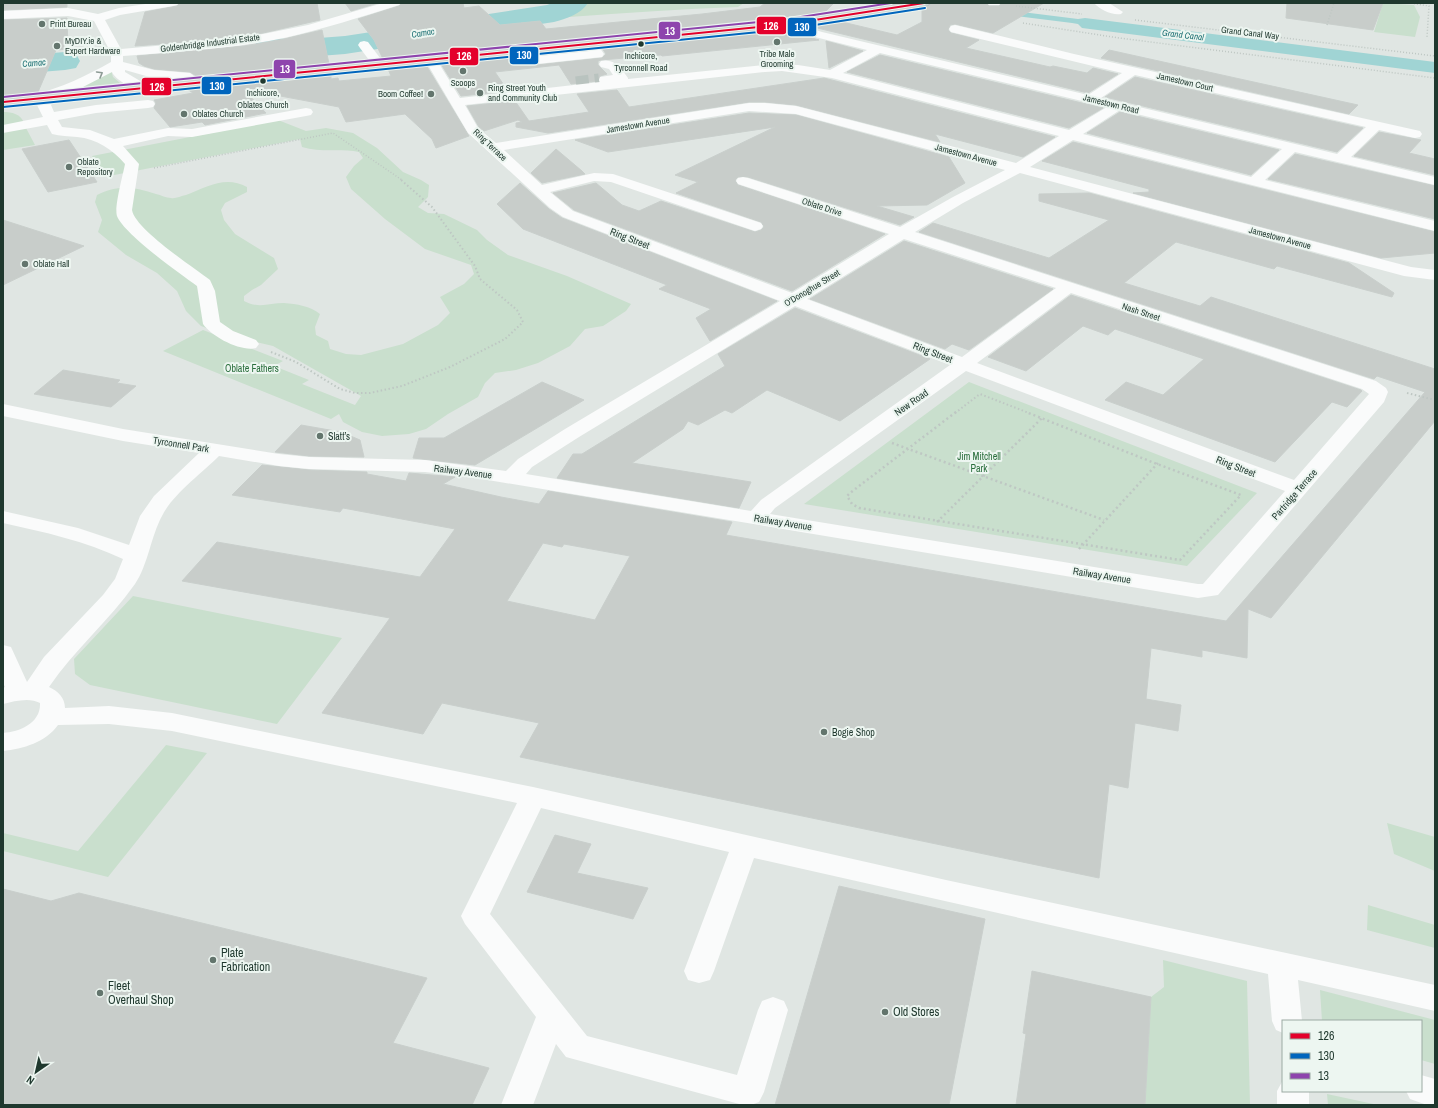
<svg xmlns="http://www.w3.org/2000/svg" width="1438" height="1108" font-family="'Archivo Narrow',sans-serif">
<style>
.green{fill:#c9dfcd}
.water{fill:#a0d4d4}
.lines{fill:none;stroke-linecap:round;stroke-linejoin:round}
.river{fill:#a0d4d4;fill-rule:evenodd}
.building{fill:#c8cdca;stroke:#c9cfcc;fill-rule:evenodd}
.minor-tunnel{stroke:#b9c3bf;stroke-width:13;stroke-dasharray:13 6;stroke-linecap:butt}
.major-casing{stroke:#bac3bf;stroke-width:2}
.path-far2{stroke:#bec7c3;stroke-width:1.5;stroke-dasharray:1 2;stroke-linecap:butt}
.path-far1{stroke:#bec7c3;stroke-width:2;stroke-dasharray:1.5 2.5;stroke-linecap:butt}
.path{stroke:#bec7c3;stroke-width:2.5;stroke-dasharray:2 3;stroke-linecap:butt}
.minor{fill:#fafbfb;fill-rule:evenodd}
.major{fill:#ccd3d0;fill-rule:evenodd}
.bus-1-casing{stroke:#edf6f1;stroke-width:4}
.bus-2-casing{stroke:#edf6f1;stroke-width:4}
.bus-3-casing{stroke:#edf6f1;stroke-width:4}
.bus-1{stroke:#e4002b;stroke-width:2}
.bus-2{stroke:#0065bd;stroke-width:2}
.bus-3{stroke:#8e44ad;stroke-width:2}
.oneway{stroke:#8c9a94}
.poi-dot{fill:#63756d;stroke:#edf6f1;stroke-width:1.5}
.bus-dot{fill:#1f382e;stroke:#edf6f1;stroke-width:1.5}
.labels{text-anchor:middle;stroke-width:4;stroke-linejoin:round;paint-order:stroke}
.far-poi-label{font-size:9px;fill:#1f382e;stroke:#edf6f1;text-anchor:start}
.far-water-label{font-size:9px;font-style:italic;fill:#1b6f72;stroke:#edf6f1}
.far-street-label{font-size:9px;fill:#1f382e;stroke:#edf6f1}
.bus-label{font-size:9px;fill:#1f382e;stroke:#edf6f1}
.street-label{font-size:10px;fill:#1f382e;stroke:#edf6f1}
.park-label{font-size:10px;fill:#2a6e3c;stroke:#edf6f1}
.poi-label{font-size:10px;fill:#1f382e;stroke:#edf6f1;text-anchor:start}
.near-poi-label{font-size:12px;fill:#1f382e;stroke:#edf6f1;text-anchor:start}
.line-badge{stroke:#edf6f1;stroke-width:1.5}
.badge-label{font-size:11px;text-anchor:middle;font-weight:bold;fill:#fff}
</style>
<rect width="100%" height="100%" fill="#e0e6e3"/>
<path class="green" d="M 563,3 L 744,3 L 738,7 C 682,9 625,13 569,17 C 545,19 515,17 494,29 L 395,35 L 570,6 Z
M 1383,3 L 1414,5 L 1420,17 L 1415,37 L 1374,32 Z
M 111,70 L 113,77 L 120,83 L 80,87 Z
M 3,112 C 12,112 21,114 24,123 L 3,126 Z
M 278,120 L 306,131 L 326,128 L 353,133 L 377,148 L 403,172 L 421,180 L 429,185 L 428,197 L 418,207 L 428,213 L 444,214 L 477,230 L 487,240 L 508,255 L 567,276 L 631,304 L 626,311 L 603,326 L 585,329 L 570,346 L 538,363 L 516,370 L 495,373 L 485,383 L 478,397 L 448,414 L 426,429 L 409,434 L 382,436 L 362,432 L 343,422 L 339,414 L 331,419 L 163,351 L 203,330 L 283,361 L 274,366 L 309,380 L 302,384 L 355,405 L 361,396 L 273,346 L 223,334 L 201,326 L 186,311 L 177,291 L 157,273 L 126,255 L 98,232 L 102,220 L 95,202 L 97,195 C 118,184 135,187 156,194 C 161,195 166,198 171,198 C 175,199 181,196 186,195 C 206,187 226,175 247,187 L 247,192 L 225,203 L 221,210 L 224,220 L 235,234 L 274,258 L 278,269 L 261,285 L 252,290 L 244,296 L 244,301 C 259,309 269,303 284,303 C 297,304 310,306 320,314 L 315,327 L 316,335 L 328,341 L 330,349 L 346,354 L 361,355 L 403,344 L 438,325 L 450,313 L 440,297 L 464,284 L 474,274 L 471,265 L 425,249 L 385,219 L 351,189 L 346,177 L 354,166 L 363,158 L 359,152 C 340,148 321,153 302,147 L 300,139 L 104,177 L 92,156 Z
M 26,128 L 35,145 L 3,150 L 3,132 Z
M 969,382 L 1257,493 L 1187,566 L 804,504 Z
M 133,596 L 342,638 L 277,724 L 90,685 L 75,674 L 74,659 Z
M 166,745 L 207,753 L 108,877 L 3,851 L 3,833 L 78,851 Z
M 1387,823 L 1435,837 L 1435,871 L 1394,854 Z
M 1368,905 L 1435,925 L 1435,948 L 1367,930 Z
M 1163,960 L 1247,981 L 1250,1105 L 1145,1105 L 1151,997 L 1164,987 Z
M 1320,990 L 1435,1020 L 1435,1064 L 1421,1060 L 1421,1021 L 1322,1021 Z
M 1327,1094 L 1378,1105 L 1328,1105 Z"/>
<path class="water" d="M 912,3 L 948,3 L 1078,19 L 1085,18 L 1435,62 L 1435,73 L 1082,28 L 1078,24 L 1072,23 Z"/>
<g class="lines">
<path class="river" d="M 552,3 L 588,3 C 581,14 566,19 554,22 L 345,54 L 293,58 L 258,52 L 254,46 L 258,40 L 269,37 L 293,40 L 345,36 L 547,5 Z
M 65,52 L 76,54 L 80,61 L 76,68 L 65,70 L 3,75 L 3,57 Z"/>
</g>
<path class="building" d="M 3,3 L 67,3 L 67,7 L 3,10 Z
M 180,3 L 317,3 L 320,20 L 263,33 L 201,41 L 135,46 L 145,12 L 177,6 Z
M 345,3 L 378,3 L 351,11 Z
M 402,3 L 463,3 L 464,8 L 479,6 L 500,25 L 540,21 L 546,29 L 702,14 L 760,7 L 765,3 L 834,3 L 824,13 L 789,19 L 383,59 L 374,40 L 358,19 L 399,6 Z
M 932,3 L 986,3 L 989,6 L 999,6 L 1002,3 L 1044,3 L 993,33 L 955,24 L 950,25 L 948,30 L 951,33 L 979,40 L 966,48 L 1050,67 L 1053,66 L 1087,73 L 1093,68 L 1118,74 L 1088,93 L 809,26 L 838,21 L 897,35 L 922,22 L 922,8 L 928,6 Z
M 1287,3 L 1383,3 L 1373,30 L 1286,18 Z
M 67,18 L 68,49 L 56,50 L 38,92 L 3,96 L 3,20 Z
M 322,30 L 329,64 L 198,77 L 190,72 L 154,69 L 144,66 L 139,63 L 137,56 L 244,46 L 284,39 Z
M 787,30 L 791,32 L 819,40 L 662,56 L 661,55 L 601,60 L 598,61 L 598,65 L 607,74 L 600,76 L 598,81 L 571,84 L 559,65 L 495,72 L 508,91 L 461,96 L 441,64 L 526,56 L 532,64 L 537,65 L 602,58 L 606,54 L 602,48 Z
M 826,41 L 863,51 L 829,68 Z
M 1109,50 L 1231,77 L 1358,105 L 1349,114 L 1101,58 Z
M 880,55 L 1103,108 L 1069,128 L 847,72 Z
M 426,65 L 469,136 L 436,148 L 432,139 L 405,114 L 346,122 L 339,107 L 243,89 L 266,113 L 205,125 L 202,122 L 170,127 L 154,108 L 156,103 L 154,100 L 193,93 L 187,89 L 331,75 L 331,79 L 338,78 L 339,81 L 391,76 L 388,69 Z
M 1135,77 L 1363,128 L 1337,152 L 1105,97 Z
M 824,78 L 1055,137 L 1023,157 L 935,134 L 940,142 L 796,105 L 765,102 L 749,102 L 548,133 L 516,127 L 516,123 L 522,122 L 518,120 L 484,131 L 479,127 L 467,106 L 515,101 L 529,121 L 589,112 L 577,94 L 617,90 L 629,107 Z
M 1120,112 L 1279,150 L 1251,175 L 1087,133 Z
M 749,113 L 796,115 L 949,157 L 965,183 L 927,205 L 877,206 L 914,217 L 900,225 L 748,177 L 738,177 L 735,180 L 738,185 L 885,234 L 792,291 L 574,210 L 553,193 L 596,183 L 622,205 L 639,211 L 661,201 L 755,232 L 761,230 L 764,227 L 761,222 L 676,193 L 698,182 L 675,175 L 775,127 L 608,152 L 575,140 Z
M 1379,132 L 1421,140 L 1409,153 L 1435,159 L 1435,175 L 1354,156 Z
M 69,140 L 97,182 L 48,192 L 22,149 Z
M 1073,142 L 1435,232 L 1435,253 L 1381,258 L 1133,193 L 1149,192 L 1149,189 L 1042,161 Z
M 556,149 L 582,171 L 585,174 L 542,183 L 531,173 Z
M 1295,154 L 1435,186 L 1435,219 L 1268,179 Z
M 520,183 L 549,209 L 562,218 L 777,301 L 710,341 L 696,318 L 711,309 L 659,289 L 667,285 L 523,229 L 497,204 Z
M 1089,193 L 1349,263 L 1394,293 L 1392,297 L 1277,266 L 1274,269 L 1176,242 L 1124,283 L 1200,306 L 1211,297 L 1435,369 L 1435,421 L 1271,618 L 1248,609 L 1247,658 L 1202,650 L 1202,657 L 1151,648 L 1146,699 L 1181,705 L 1178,731 L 1135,723 L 1128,788 L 1109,784 L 1099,878 L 520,757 L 539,723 L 442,703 L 423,734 L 322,713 L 390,618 L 182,581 L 217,542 L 420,577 L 455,529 L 343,508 L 340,512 L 232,495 L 262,465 L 309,470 L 367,472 L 367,474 L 406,481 L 409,473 L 455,477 L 443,484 L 501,497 L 539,504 L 548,491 L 732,522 L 726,535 L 1226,621 L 1425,392 L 1377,376 L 1374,379 L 919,232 L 933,223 L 1049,258 L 1109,220 L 1039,201 L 1039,194 ZM 543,543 L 562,547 L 564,544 L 630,556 L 595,620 L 507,601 Z
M 3,220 L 84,246 L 3,285 Z
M 904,241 L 1053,289 L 969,350 L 952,344 L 945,349 L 810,299 Z
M 1071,295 L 1361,390 L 1362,391 L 1347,407 L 1332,402 L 1275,462 L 1105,400 L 1126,382 L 1163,395 L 1204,359 L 1115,329 L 1108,335 L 1083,326 L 1026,371 L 988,357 Z
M 795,308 L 930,359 L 840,421 L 767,390 L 732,413 L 725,410 L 698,425 L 688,421 L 683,429 L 632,463 L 751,482 L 739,508 L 557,478 L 573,454 L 582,454 L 725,366 L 718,354 Z
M 63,370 L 120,380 L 117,383 L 136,386 L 111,407 L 34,394 Z
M 542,382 L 584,400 L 475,465 L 413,458 L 419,438 L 444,438 Z
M 301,425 L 341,432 L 360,440 L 364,457 L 309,456 L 275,452 Z
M 555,835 L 591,844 L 577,873 L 648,888 L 633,919 L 527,892 Z
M 839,886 L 985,919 L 949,1105 L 775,1105 Z
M 3,889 L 51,901 L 79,893 L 427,978 L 393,1043 L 489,1068 L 472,1105 L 3,1105 Z
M 1032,971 L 1151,997 L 1145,1105 L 1016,1105 L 1026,1034 L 1023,1033 Z"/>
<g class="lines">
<path class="minor-tunnel" d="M 576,83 L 599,80"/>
<g class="major-casing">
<path id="major" d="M 902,3 L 930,3 L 928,5 L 924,6 L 789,28 L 3,106 L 3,98 L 789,20 Z"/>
</g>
<path class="path-far2" d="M 1411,3 L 1429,6 L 1427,37
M 1016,6 L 1082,14
M 1135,20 L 1435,56
M 1023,23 L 1119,38 L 1435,78
M 1327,25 L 1334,3
M 154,168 L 333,133 L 402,180"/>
<path class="path-far1" d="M 271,352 L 296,362 L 340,389 L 355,393 L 370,393 L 402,386 L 450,367 L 505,339 L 523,322 L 517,310 L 480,279 L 475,266 L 432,207 L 400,179
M 1407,393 L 1435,400
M 955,413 L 980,394 L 1029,413"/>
<path class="path" d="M 956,412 L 850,493 L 847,496 L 852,504 L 859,508 L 1180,560 L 1241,495 L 1157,464 L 1026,412
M 892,443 L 1104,520
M 937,522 L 1042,418
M 1079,549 L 1158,463"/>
<path class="minor" d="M 152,3 L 179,3 L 177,5 L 173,6 L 120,15 L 105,20 L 121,49 L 201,42 L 263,34 L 308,25 L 383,3 L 401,3 L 399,5 C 361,17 323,29 284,38 C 231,49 177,52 123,56 L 123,62 L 154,70 L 190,73 L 203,83 L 201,86 L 196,87 L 182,80 L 153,78 L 125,70 L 125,72 L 147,85 L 149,88 L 147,91 C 138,93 115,80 112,72 L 83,87 L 57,97 L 51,105 L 54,112 L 96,105 L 148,100 L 153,101 L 155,104 L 153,107 L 148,108 L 96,113 L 58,120 L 62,127 L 90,130 L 114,139 L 168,128 L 192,129 L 306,108 L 311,109 L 313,112 L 311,115 L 306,116 L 192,137 L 168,136 L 123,146 L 139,164 L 132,210 C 135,229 193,267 210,280 L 215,291 L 220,322 L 233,331 L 256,340 L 259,344 L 256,348 C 241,352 212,337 203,324 L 197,286 C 179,273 124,234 117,216 C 114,207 123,175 125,164 C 112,149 97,139 77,137 C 69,136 60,136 52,134 L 47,125 L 3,133 L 3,125 L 43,117 L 37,105 L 40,102 L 33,101 L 31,98 L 33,95 C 61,88 86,76 111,62 L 111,53 L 94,21 L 68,16 L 3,19 L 3,11 L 68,8 L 98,14 L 119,8 Z
M 987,3 L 1001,3 L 999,5 L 989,5 Z
M 1094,3 L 1109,3 L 1123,12 L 1121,14 C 1113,16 1099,9 1094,3 Z
M 789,20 L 799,25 L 822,32 L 1088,95 L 1122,73 L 951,32 L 949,29 L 951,26 L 955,25 L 1074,54 L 1420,131 L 1422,134 L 1420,137 L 1415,138 L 1379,130 L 1351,157 L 1435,177 L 1435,185 L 1295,152 L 1265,180 L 1435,221 L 1435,231 L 1073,140 L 1030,167 L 1411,267 L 1435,270 L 1435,280 L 1404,276 L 1020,173 L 963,203 L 915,232 L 1376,381 L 1386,388 L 1388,392 L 1384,402 L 1218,595 L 1198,598 L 476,478 L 425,472 L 309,469 L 279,466 L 219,456 C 202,473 172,495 162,516 C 151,536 148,565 135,584 C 109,621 74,650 49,687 C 58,691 65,698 65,708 L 109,706 L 172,713 L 533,787 L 946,880 L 1435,985 L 1435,1011 L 1298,980 L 1302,1021 L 1283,1021 L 1283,1033 L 1276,1030 L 1272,1021 L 1268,974 L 754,858 L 714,971 L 710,980 L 699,983 L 688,980 L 684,971 L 729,852 L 541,808 L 490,914 L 587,1036 L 737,1075 L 758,1010 L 762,1001 L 773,997 L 784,1001 L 788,1010 L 764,1092 L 759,1102 L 751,1105 L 743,1105 L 577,1060 L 566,1057 L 556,1044 L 533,1105 L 501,1105 L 536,1017 L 465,924 L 461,916 L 517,803 L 172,731 L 109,724 L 58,725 C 46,742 23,749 3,751 L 3,733 C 20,732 41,723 40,703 C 30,697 14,701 3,704 L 3,688 L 5,687 L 3,683 L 3,645 L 11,647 L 27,682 L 44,657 L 103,595 L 115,579 L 123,559 C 85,541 44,532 3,523 L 3,511 L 78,528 L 129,545 L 140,516 L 154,496 L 199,453 L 123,441 L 3,416 L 3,404 L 123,429 L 279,454 L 309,457 L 425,460 L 506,471 L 518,459 L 565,429 L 780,301 L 563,217 L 550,208 L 468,133 L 425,60 L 427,57 L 435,57 L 460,98 L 600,82 L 599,80 L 600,77 L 613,75 L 609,69 L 601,67 L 599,64 L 601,61 C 614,58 621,68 628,78 L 628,79 L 774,64 L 798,65 L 830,70 L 867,50 L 791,31 L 783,24 L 785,21 ZM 880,53 L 1107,107 L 1069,130 L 843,73 ZM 782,71 L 832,78 L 1059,136 L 1016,163 L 796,106 L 765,103 L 749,103 L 496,143 L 478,128 L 465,105 L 765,72 ZM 1135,75 L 1366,127 L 1337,154 L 1101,98 ZM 1120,110 L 1282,149 L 1251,177 L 1083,134 ZM 749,111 L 796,114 L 1005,170 L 953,197 L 900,227 L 748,178 L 743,177 L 738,178 L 736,181 L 738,184 L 889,234 L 792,293 L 573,211 L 550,192 L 594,181 L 611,182 L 749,229 L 755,231 L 761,229 L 763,226 L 761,223 L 613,174 L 594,173 L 542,185 L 504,150 ZM 904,239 L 1056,288 L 962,357 L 807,299 ZM 1071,293 L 1362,389 L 1369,394 L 1294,480 L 977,363 ZM 795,306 L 950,365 L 761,500 L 751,511 L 526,474 L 532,467 L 579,437 ZM 966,371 L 1285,491 L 1203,584 L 1198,584 L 770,514 L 775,508 Z
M 591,40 L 595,41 L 604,54 L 602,57 L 537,64 L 533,63 L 524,50 L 526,47 L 534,47 L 540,56 L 590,51 L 585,44 L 587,41 Z
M 364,41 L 368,42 L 383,62 L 385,65 L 383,68 L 375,68 L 360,48 L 358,45 L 360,42 Z
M 1421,1075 L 1435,1079 L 1435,1105 L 1427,1105 L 1410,1099 L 1406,1091 L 1421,1091 Z
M 1283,1080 L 1283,1091 L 1309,1091 L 1309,1105 L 1277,1105 L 1277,1091 Z"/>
<use href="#major" class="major"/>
<g class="bus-1-casing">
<path id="bus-1" d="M 3,102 L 789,24 L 924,3"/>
</g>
<g class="bus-2-casing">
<path id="bus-2" d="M 3,107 L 789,29 L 925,8"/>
</g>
<g class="bus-3-casing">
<path id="bus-3" d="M 3,97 L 788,19 L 891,3"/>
</g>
<use href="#bus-1" class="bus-1"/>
<use href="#bus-2" class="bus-2"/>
<use href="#bus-3" class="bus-3"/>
</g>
<defs><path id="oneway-chevron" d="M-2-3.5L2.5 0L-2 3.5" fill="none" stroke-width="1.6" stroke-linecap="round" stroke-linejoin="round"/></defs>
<use class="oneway" href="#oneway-chevron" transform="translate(100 74) rotate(-30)"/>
<g class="poi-dot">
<circle cx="42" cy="24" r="4"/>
<circle cx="777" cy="42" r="4"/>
<circle cx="57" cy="46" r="4"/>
<circle cx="463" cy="71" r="4"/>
<circle cx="480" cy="93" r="4"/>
<circle cx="431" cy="94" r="4"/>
<circle cx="184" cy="114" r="4"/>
<circle cx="69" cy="167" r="4"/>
<circle cx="25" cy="264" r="4"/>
<circle cx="320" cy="436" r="4"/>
<circle cx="824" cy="732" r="4"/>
<circle cx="213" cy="960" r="4"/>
<circle cx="100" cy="993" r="4"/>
<circle cx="885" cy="1012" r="4"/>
</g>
<g class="bus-dot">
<circle cx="641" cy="44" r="3.5"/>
<circle cx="263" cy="81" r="3.5"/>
</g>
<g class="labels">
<g class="far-poi-label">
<text x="50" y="27">Print Bureau</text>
<text x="65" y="44">MyDIY.ie &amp;<tspan x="65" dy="10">Expert Hardware</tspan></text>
<text x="777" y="57" text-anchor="middle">Tribe Male<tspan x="777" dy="10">Grooming</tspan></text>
<text x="463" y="86" text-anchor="middle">Scoops</text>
<text x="488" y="91">Ring Street Youth<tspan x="488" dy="10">and Community Club</tspan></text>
<text x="423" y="97" text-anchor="end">Boom Coffee!</text>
<text x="192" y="117">Oblates Church</text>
<text x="77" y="165">Oblate<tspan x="77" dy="10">Repository</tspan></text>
<text x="33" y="267">Oblate Hall</text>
</g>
<g class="far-water-label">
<text transform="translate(423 33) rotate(-9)" y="3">Camac</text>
<text transform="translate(1183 35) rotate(7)" y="3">Grand Canal</text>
<text transform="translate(34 63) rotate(-5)" y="3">Camac</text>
</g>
<g class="far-street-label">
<text transform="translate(1250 33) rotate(7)" y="3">Grand Canal Way</text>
<text transform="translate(210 43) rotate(-7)" y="3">Goldenbridge Industrial Estate</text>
<text transform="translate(1185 82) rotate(13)" y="3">Jamestown Court</text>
<text transform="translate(1111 104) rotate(14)" y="3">Jamestown Road</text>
<text transform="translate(638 125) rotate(-9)" y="3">Jamestown Avenue</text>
<text transform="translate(490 145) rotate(43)" y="3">Ring Terrace</text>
<text transform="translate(966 155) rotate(15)" y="3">Jamestown Avenue</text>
<text transform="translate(822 207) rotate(18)" y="3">Oblate Drive</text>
<text transform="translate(1280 238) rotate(15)" y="3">Jamestown Avenue</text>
<text transform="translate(812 288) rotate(-31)" y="3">O'Donoghue Street</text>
<text transform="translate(1141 312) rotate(18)" y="3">Nash Street</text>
</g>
<g class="bus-label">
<text x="641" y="59">Inchicore,<tspan x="641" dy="12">Tyrconnell Road</tspan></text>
<text x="263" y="96">Inchicore,<tspan x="263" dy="12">Oblates Church</tspan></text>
</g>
<g class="street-label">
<text transform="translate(630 238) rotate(21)" y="4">Ring Street</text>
<text transform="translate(933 352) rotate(21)" y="4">Ring Street</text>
<text transform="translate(911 402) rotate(-35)" y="4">New Road</text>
<text transform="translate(181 444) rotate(9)" y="4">Tyrconnell Park</text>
<text transform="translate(1236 466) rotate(21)" y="4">Ring Street</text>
<text transform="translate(463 471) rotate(7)" y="4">Railway Avenue</text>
<text transform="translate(1294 494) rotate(-49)" y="4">Partridge Terrace</text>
<text transform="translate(783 522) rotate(9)" y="4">Railway Avenue</text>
<text transform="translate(1102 575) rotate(9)" y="4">Railway Avenue</text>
</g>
<g class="park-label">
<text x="252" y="372">Oblate Fathers</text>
<text x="979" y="460">Jim Mitchell<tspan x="979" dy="12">Park</tspan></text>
</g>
<g class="poi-label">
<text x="328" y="440">Slatt’s</text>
<text x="832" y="736">Bogie Shop</text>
</g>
<g class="near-poi-label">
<text x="221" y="957">Plate<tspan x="221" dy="14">Fabrication</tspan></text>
<text x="108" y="990">Fleet<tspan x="108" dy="14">Overhaul Shop</tspan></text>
<text x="893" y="1016">Old Stores</text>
</g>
</g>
<g class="line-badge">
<rect x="756" y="16" width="31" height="19" rx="4" fill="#e4002b"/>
<rect x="787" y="17" width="30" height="20" rx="4" fill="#0065bd"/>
<rect x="658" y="21" width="23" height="19" rx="4" fill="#8e44ad"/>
<rect x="509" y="46" width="30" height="19" rx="4" fill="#0065bd"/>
<rect x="449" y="47" width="30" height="19" rx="4" fill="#e4002b"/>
<rect x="273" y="59" width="23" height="20" rx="4" fill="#8e44ad"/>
<rect x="201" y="76" width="31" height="19" rx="4" fill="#0065bd"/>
<rect x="141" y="77" width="31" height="19" rx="4" fill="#e4002b"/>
</g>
<g class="badge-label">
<text x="771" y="30">126</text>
<text x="802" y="31">130</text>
<text x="670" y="35">13</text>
<text x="524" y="59">130</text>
<text x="464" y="60">126</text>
<text x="285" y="73">13</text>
<text x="217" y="90">130</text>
<text x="157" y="91">126</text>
</g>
<rect width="1438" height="1108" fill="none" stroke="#1f382e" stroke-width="8"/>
<rect x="1282" y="1020" width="140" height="72" fill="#edf6f1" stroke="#9baaa3"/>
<rect x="1290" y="1033" width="20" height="6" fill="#e4002b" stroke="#9baaa3"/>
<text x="1318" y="1040" font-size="12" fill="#1f382e">126</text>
<rect x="1290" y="1053" width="20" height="6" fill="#0065bd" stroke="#9baaa3"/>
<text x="1318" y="1060" font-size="12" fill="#1f382e">130</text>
<rect x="1290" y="1073" width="20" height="6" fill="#8e44ad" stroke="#9baaa3"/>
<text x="1318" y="1080" font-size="12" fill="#1f382e">13</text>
<g transform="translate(36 1072) rotate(214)" stroke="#edf6f1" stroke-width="3" paint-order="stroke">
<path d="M0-3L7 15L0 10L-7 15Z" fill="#1f382e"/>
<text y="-6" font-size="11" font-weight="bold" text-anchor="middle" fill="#1f382e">N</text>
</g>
</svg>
